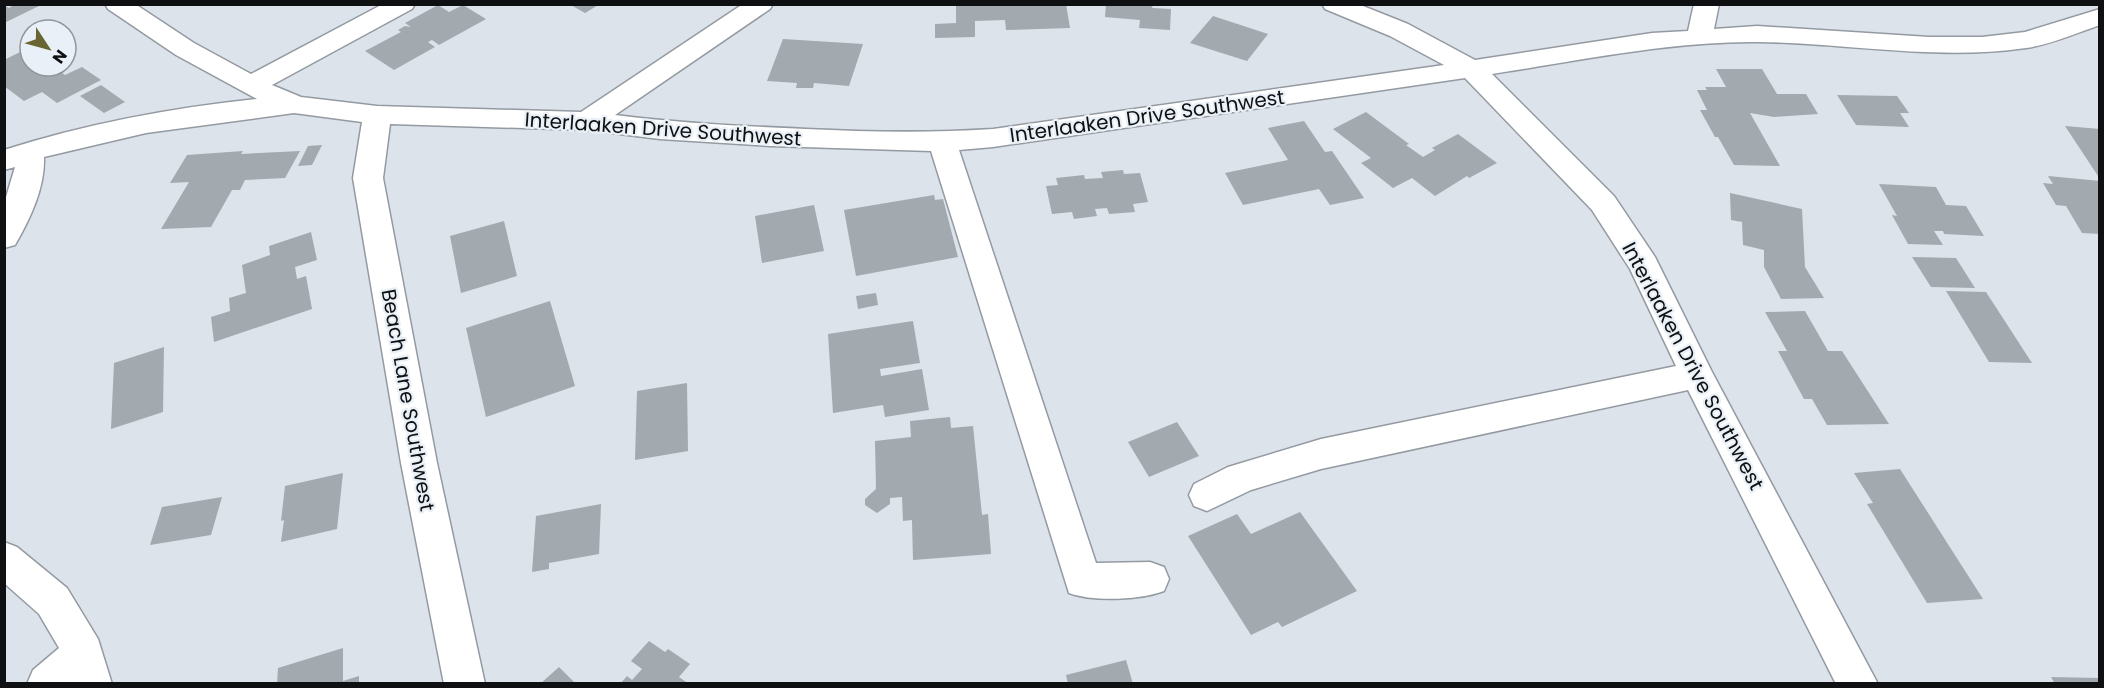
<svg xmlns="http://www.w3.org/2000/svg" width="2104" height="688" font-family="Poppins,sans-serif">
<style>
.building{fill:#a2a9af}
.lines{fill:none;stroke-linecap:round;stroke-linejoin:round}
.minor-casing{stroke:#949aa1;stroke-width:3}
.minor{fill:#fff;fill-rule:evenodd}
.labels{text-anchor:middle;stroke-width:4.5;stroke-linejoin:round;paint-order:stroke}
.street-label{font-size:20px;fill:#0e1012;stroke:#e9f0f7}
</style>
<rect width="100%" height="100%" fill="#dce3ea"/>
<path class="building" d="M 15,4 L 37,4 L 39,6 L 4,23 L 4,5 L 9,8 Z
M 569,4 L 600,4 L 585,13 Z
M 956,4 L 1066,4 L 1070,28 L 1006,30 L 1005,20 L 975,21 L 975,37 L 935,38 L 935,24 L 956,23 Z
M 1106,4 L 1153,4 L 1152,8 L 1171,9 L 1170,30 L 1139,28 L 1140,20 L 1105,17 Z
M 438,5 L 449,12 L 463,5 L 486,19 L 439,45 L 432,40 L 428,42 L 435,47 L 394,70 L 365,51 L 401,32 L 398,30 L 405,26 L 411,27 L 405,23 Z
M 1213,16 L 1268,34 L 1247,61 L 1190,43 Z
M 783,39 L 863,44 L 849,86 L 814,83 L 813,88 L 796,88 L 797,83 L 767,81 Z
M 28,48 L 30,50 L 30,66 L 52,66 L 65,75 L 82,67 L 101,80 L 57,103 L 42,92 L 24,101 L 4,86 L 4,60 Z
M 1716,69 L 1762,69 L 1777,94 L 1806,94 L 1818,114 L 1774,117 L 1750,113 L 1780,166 L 1734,165 L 1718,137 L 1715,137 L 1700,110 L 1707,110 L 1697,90 L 1707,90 L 1705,87 L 1726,87 Z
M 101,85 L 125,102 L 104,113 L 80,96 Z
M 1837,95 L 1897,96 L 1909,113 L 1900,113 L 1909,127 L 1856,125 Z
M 1366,112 L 1409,144 L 1406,145 L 1423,157 L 1435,150 L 1432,148 L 1458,134 L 1497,163 L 1469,178 L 1467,176 L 1435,196 L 1412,178 L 1393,188 L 1361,163 L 1371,158 L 1333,129 Z
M 1304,121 L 1325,152 L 1332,151 L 1364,198 L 1330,205 L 1319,189 L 1243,205 L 1225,173 L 1288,160 L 1268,128 Z
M 2065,126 L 2100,129 L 2100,179 Z
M 322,145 L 312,165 L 298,166 L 308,146 Z
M 243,151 L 241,154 L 300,151 L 285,178 L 245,180 L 240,190 L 232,190 L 211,227 L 161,229 L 189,182 L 170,183 L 187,155 Z
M 1123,170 L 1124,174 L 1140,173 L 1148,202 L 1133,204 L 1135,212 L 1109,214 L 1107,208 L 1095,209 L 1097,216 L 1074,219 L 1072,212 L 1052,214 L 1046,186 L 1058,185 L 1056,178 L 1084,175 L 1085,179 L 1103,178 L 1101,172 Z
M 2048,176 L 2100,181 L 2100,234 L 2082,233 L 2066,206 L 2056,205 L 2043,183 L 2053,184 Z
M 1879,184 L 1936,187 L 1946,205 L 1966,206 L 1984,236 L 1944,234 L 1943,231 L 1934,231 L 1943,245 L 1908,244 L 1892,215 L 1897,216 Z
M 1730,193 L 1802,209 L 1805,267 L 1824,298 L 1781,299 L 1764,267 L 1764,250 L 1743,245 L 1742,222 L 1731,220 Z
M 934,195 L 935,200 L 943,199 L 958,257 L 856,276 L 844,210 Z
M 814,205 L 824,251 L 762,263 L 755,216 Z
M 504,221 L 517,276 L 461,293 L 450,236 Z
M 311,232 L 317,260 L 295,267 L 297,279 L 306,276 L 312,309 L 214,342 L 211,317 L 230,311 L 229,298 L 246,293 L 242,265 L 270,255 L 269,246 Z
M 1912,257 L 1956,258 L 1975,288 L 1931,287 Z
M 1946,291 L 1986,292 L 2032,363 L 1989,362 Z
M 876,293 L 878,305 L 858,309 L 856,296 Z
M 550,301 L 575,386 L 486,417 L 466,328 Z
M 1805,311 L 1828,351 L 1842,351 L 1889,424 L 1827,425 L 1812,399 L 1804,399 L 1778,351 L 1787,351 L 1765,312 Z
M 913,321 L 920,363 L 880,369 L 881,376 L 922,369 L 929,410 L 885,417 L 883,405 L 833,413 L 828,334 Z
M 164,347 L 163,412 L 111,429 L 114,363 Z
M 687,383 L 688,451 L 635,460 L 637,391 Z
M 950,417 L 951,428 L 973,426 L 982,515 L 988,514 L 991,554 L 913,560 L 912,520 L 903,521 L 902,497 L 890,498 L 890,504 L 877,513 L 865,505 L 865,499 L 876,489 L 875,441 L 911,437 L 910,421 Z
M 1177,422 L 1199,456 L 1149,477 L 1128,442 Z
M 1900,469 L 1983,599 L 1927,603 L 1867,504 L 1873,503 L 1854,473 Z
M 343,473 L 337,529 L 281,542 L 284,520 L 281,521 L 285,486 Z
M 222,497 L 211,535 L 150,545 L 162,507 Z
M 601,504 L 599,554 L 549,563 L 549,569 L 532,572 L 536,516 Z
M 1300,512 L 1357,591 L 1282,627 L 1278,622 L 1251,635 L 1188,536 L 1237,514 L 1251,534 Z
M 649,641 L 665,652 L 668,649 L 690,664 L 679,677 L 689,684 L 620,684 L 627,676 L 632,680 L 642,669 L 631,661 Z
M 343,648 L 343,681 L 359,676 L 359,684 L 277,684 L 278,668 Z
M 1126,660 L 1133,684 L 1068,684 L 1066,675 Z
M 559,667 L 576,684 L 540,684 Z
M 2051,677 L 2100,678 L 2100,684 L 2055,684 Z"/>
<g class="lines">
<g class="minor-casing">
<path id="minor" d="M 105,4 L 135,4 L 194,43 L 251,74 L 383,4 L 415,4 L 412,9 L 272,85 L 301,97 L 377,106 L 581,112 L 743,4 L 773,4 L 770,9 L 615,115 C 678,123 742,126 806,129 C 869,132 930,133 993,129 L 1444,65 L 1390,36 L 1325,9 L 1322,4 L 1358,4 L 1408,24 L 1475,60 L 1652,33 L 1688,31 L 1694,4 L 1719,4 L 1714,29 L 1757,26 L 1929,37 L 1982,37 L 2025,32 L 2100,9 L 2100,25 C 2076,33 2050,45 2026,48 C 1936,61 1847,43 1758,42 C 1671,41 1577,61 1492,74 L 1614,196 L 1655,257 L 1712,372 L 1878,684 L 1836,684 L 1688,390 L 1321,469 L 1251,490 L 1207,511 L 1194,506 L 1189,495 L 1194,484 L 1228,467 L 1321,439 L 1676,366 L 1630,269 L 1592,210 L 1465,78 L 993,147 L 959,150 L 1096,563 L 1150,562 L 1164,567 L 1169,579 L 1164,591 C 1140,600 1093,602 1069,593 L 931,151 L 771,146 L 660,139 L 587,130 L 390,124 L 383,178 L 437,463 L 485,684 L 444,684 L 401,463 L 353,178 L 362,122 L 294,113 L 146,133 L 44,157 C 45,188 30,219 15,245 L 4,248 L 4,204 L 15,167 L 4,170 L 4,150 C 86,124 171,108 257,99 L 176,55 L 108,9 Z
M 4,542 L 17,547 L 67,588 L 98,639 L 112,684 L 27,684 L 33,670 L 59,648 L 39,614 L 4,583 Z"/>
</g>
<use href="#minor" class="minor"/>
</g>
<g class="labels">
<g class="street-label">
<text transform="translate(1147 116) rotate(-8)" y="7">Interlaaken Drive Southwest</text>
<text transform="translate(663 129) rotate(4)" y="7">Interlaaken Drive Southwest</text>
<text transform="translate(1693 366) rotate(62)" y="7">Interlaaken Drive Southwest</text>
<text transform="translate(408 400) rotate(80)" y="7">Beach Lane Southwest</text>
</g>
</g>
<rect width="2104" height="688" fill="none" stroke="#0e1012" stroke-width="12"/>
<g transform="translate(48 48) rotate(126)"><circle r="28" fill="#e9f0f7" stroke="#91969b" stroke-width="1.5"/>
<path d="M0-4.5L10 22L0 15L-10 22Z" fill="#696532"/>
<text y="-9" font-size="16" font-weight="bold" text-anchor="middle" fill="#0e1012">N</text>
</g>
</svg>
